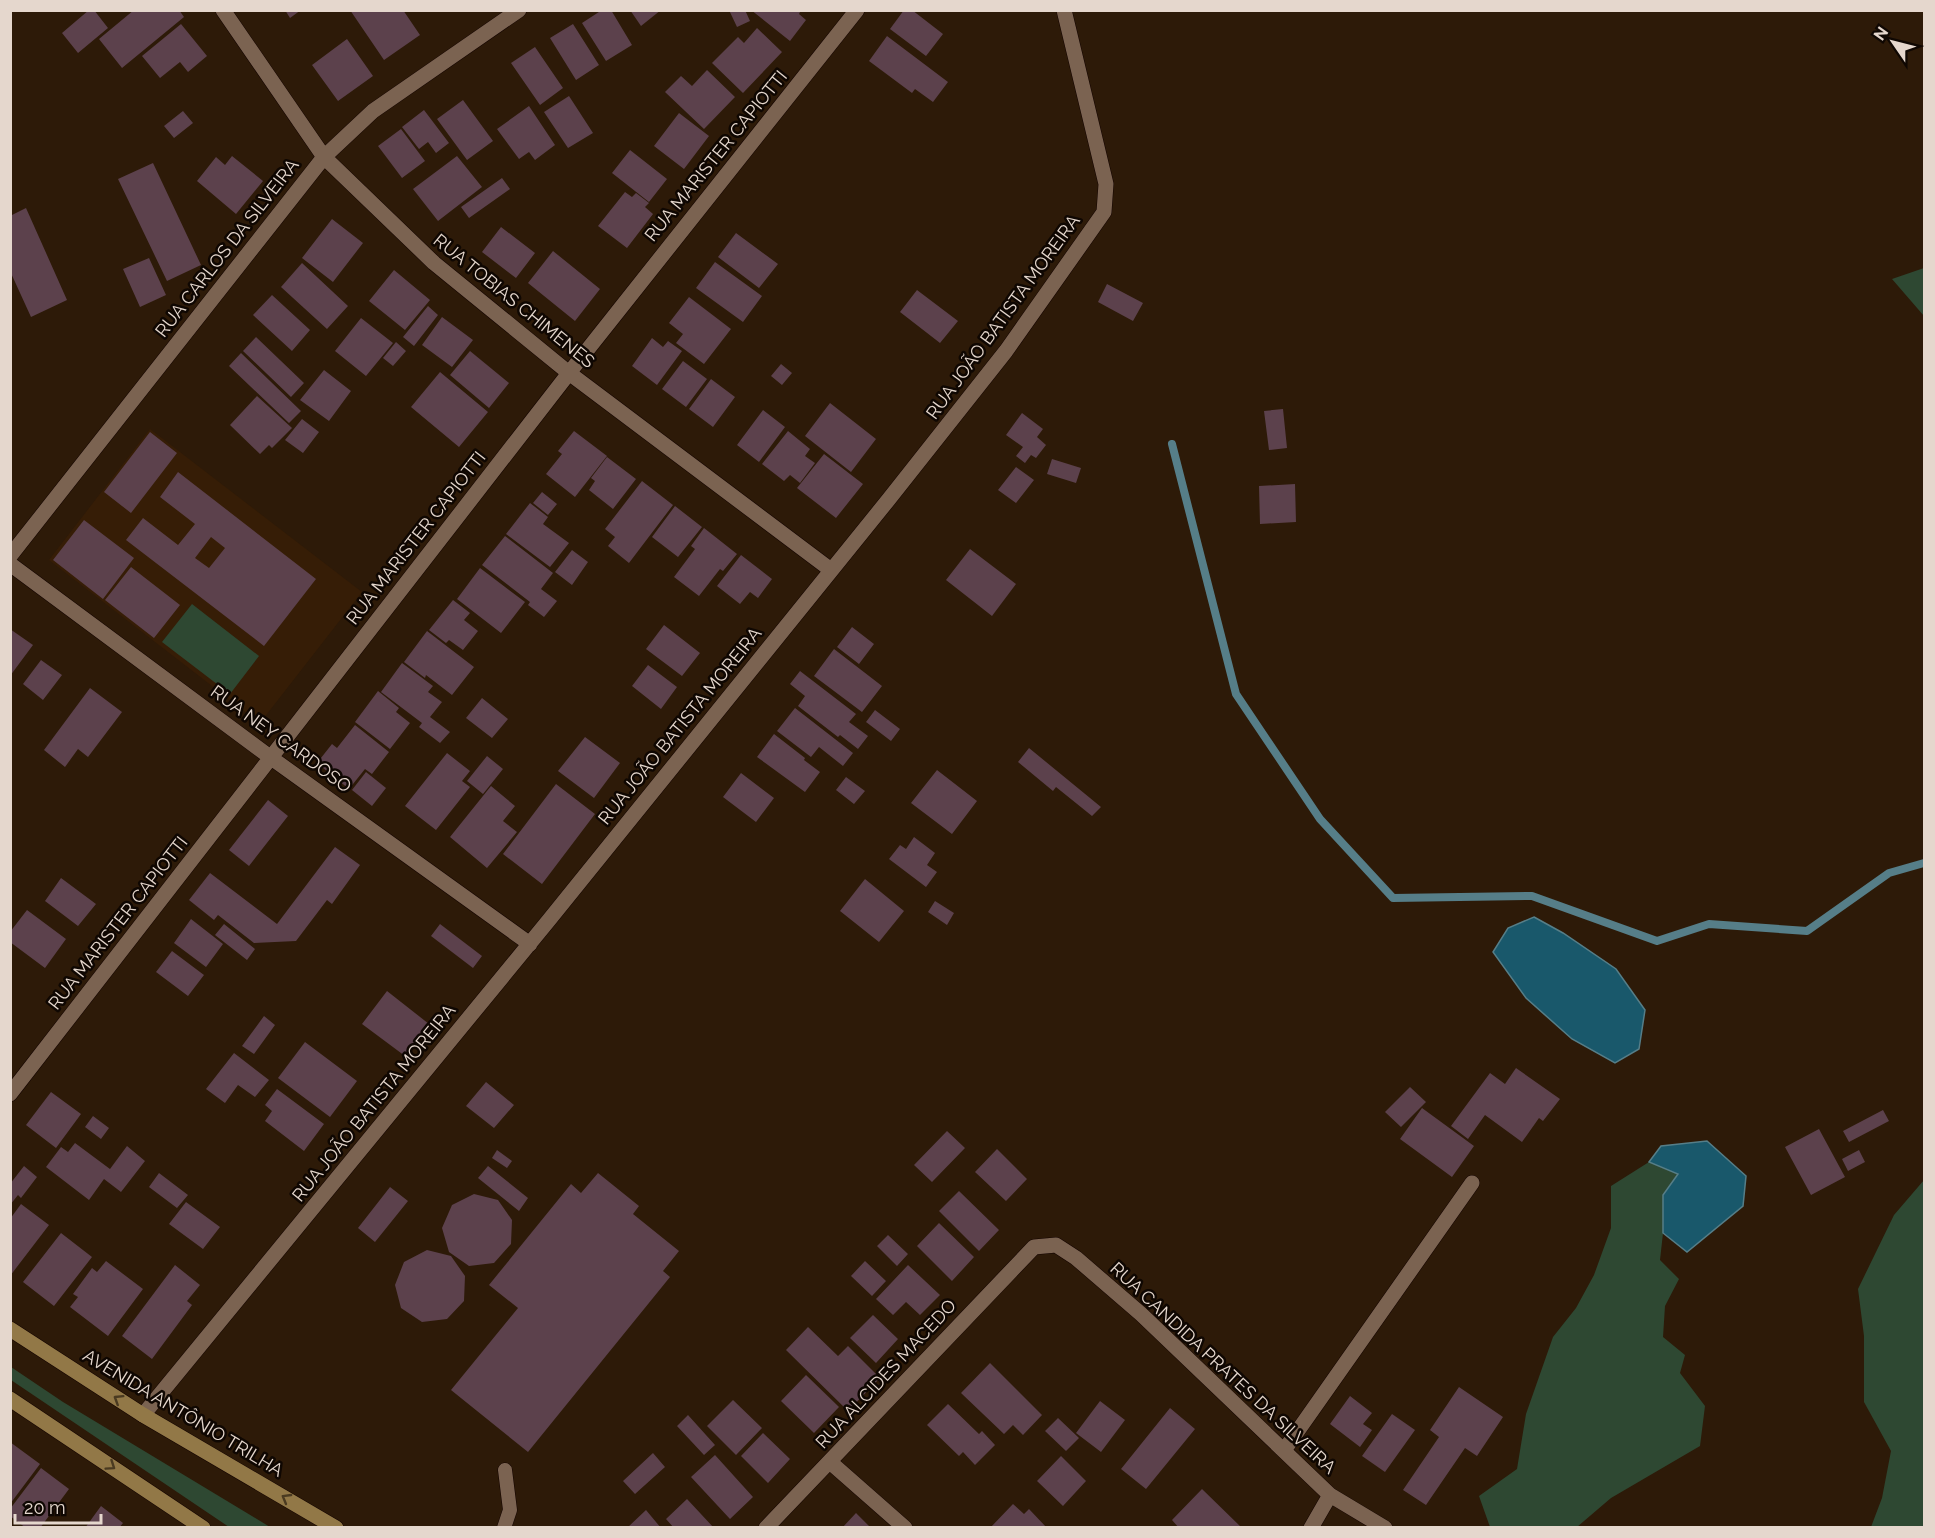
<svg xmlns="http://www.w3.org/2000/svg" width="1935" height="1538" font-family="Raleway,sans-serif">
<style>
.built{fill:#361d06}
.green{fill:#2e4832}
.water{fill:#19586b;stroke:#567e88;stroke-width:1.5}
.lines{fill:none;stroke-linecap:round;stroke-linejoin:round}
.stream{stroke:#567e88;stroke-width:8}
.building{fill:#5c414c;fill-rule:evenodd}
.lane-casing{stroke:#140400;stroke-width:15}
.street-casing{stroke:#140400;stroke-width:16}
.secondary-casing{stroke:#140400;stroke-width:16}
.lane{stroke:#7b6351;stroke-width:14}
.street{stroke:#7b6351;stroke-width:15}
.secondary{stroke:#927847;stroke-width:15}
.oneway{stroke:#4a3a21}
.labels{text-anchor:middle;stroke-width:5;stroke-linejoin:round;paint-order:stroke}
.street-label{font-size:18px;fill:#e5d7cd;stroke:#0f0702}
</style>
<rect width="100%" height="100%" fill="#2d1a08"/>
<path class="built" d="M 150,429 L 362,592 L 260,723 L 49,560 Z"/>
<path class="green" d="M 1924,268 L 1924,316 L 1892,279 Z
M 192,604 L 259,656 L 230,694 L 162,642 Z
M 1649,1162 L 1678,1174 L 1663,1195 L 1663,1233 L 1660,1260 L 1679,1279 L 1665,1306 L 1663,1337 L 1685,1355 L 1680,1373 L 1705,1406 L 1700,1446 L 1611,1498 L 1577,1527 L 1490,1527 L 1479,1496 L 1517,1469 L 1526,1414 L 1553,1337 L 1576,1308 L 1594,1275 L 1611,1228 L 1611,1186 Z
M 1924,1180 L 1924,1527 L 1871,1527 L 1882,1498 L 1891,1451 L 1864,1402 L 1864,1336 L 1858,1289 L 1894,1215 Z
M 11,1367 L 63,1402 L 270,1527 L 229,1527 L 11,1380 Z"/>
<path class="water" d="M 1534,917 L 1563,933 L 1616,969 L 1645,1010 L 1639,1049 L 1615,1063 L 1572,1039 L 1526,998 L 1493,952 L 1508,928 Z
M 1707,1141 L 1746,1176 L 1743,1206 L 1687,1252 L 1663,1233 L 1663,1195 L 1678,1174 L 1649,1162 L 1661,1146 Z"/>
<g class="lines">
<path class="stream" d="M 1172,444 L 1236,694 L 1320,819 L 1393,898 L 1532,896 L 1657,941 L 1709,924 L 1807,931 L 1889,873 L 1924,863"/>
</g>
<path class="building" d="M 89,10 L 94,10 L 108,28 L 78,53 L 62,33 Z
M 134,10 L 179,10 L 184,17 L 122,68 L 99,39 Z
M 285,10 L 301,10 L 290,18 Z
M 350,10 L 403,10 L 420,35 L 384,60 Z
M 602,10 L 611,10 L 632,45 L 606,61 L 582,23 Z
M 630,10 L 661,10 L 641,26 Z
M 729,10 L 745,10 L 750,21 L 737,27 Z
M 751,10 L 801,10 L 799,14 L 806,20 L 790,41 Z
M 904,10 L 912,10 L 943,34 L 926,56 L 890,29 Z
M 181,24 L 207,56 L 188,72 L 180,62 L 160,78 L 142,56 Z
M 573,24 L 599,65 L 576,80 L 550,38 Z
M 757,28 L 782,52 L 743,93 L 712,63 L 738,37 L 744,43 Z
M 887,36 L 948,82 L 933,102 L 915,89 L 912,93 L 869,61 Z
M 347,39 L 373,76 L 338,101 L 312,65 Z
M 535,47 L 563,88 L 540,105 L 511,63 Z
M 707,70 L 735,97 L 704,129 L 665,92 L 681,76 L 692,86 Z
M 569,96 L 593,133 L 568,148 L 544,112 Z
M 463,100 L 493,141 L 467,160 L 437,119 Z
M 529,106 L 555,145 L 535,160 L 529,152 L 519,159 L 497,129 Z
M 424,110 L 449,143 L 436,153 L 428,142 L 419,149 L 402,127 Z
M 183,111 L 193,123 L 174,138 L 164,126 Z
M 679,113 L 709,136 L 684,169 L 654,146 Z
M 401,129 L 425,161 L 402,178 L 378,146 Z
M 630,150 L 667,179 L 649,202 L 612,173 Z
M 232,156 L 263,181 L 236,214 L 197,181 L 216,157 L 225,165 Z
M 457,156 L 482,187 L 438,221 L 413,189 Z
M 153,163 L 201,265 L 167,281 L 118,179 Z
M 502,178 L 510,189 L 469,218 L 461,207 Z
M 625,192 L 632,197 L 636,193 L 649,203 L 645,207 L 653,214 L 627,248 L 598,226 Z
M 26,208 L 67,300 L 31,317 L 10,271 L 10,216 Z
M 332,219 L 363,243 L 333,282 L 302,258 Z
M 501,227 L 535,253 L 516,278 L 482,252 Z
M 736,233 L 778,264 L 759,288 L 718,257 Z
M 553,251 L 600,289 L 575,321 L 528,283 Z
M 149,258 L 166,295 L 140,307 L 123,269 Z
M 715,262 L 762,296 L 743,322 L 696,288 Z
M 302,263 L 348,306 L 327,329 L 281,287 Z
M 394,270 L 430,300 L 405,330 L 369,301 Z
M 1107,284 L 1143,303 L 1133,321 L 1098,302 Z
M 917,290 L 958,321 L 940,343 L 900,312 Z
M 272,295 L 310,330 L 292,351 L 253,315 Z
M 689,297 L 731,329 L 704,364 L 676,343 L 683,334 L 669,323 Z
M 428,306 L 438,315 L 414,346 L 403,337 Z
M 442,317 L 473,340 L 452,367 L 422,345 Z
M 361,318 L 393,343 L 366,376 L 335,351 Z
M 256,337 L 304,383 L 291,397 L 243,351 Z
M 652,338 L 663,347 L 668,341 L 682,351 L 657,385 L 632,366 Z
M 396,342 L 406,351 L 393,366 L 383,358 Z
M 470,351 L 509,383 L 489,408 L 450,375 Z
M 241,353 L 301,411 L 289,423 L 229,366 Z
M 683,361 L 707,379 L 686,407 L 662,389 Z
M 781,364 L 792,373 L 782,385 L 771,376 Z
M 324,370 L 351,391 L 329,421 L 300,400 Z
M 440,372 L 488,412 L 459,447 L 411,407 Z
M 711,379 L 735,397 L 713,427 L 689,409 Z
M 257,396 L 292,428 L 272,448 L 269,445 L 260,454 L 230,425 Z
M 830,403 L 876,439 L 851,472 L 805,436 Z
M 1283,409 L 1287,448 L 1269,450 L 1264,411 Z
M 763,410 L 785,427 L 759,462 L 737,445 Z
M 1022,413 L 1043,429 L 1037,437 L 1046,445 L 1036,458 L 1031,455 L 1025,463 L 1016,456 L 1023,447 L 1006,435 Z
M 302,419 L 319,432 L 303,453 L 285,440 Z
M 574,431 L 607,456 L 575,497 L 546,474 L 562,454 L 558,451 Z
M 788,431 L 810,449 L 805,456 L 815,463 L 800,483 L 790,475 L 784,481 L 762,464 Z
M 150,432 L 177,453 L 131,513 L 104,492 Z
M 824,454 L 863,484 L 836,518 L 797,488 Z
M 607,457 L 636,479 L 613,509 L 589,490 L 595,481 L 591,478 Z
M 1052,459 L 1081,468 L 1076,483 L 1047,474 Z
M 1016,467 L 1034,480 L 1016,503 L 998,490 Z
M 178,472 L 316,579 L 264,646 L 126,540 L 143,518 L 178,545 L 195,524 L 160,497 ZM 211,537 L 225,548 L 209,568 L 195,558 Z
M 642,481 L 673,505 L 629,563 L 608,546 L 615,537 L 605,529 Z
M 1295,484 L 1296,522 L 1260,524 L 1259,486 Z
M 542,492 L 557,504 L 548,515 L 533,503 Z
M 530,503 L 548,517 L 543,524 L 569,543 L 550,567 L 506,534 Z
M 675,506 L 702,527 L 678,557 L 652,537 Z
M 84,520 L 134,558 L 103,599 L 53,560 Z
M 704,528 L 737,554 L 723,571 L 720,569 L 699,596 L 674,577 L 695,549 L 691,546 Z
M 505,536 L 553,573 L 541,589 L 557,601 L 544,617 L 528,605 L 530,602 L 482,565 Z
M 970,549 L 1016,584 L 992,616 L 946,580 Z
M 572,550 L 588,562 L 572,585 L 555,572 Z
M 741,555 L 772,579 L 758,598 L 750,592 L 740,604 L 717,586 Z
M 131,567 L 180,605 L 154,638 L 105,600 Z
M 480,568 L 525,602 L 501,633 L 457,599 Z
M 453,600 L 470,613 L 464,620 L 478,631 L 463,650 L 449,640 L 446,643 L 429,630 Z
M 664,625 L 700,653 L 682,676 L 646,649 Z
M 852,627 L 874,644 L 859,664 L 837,647 Z
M 10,629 L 33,645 L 10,676 Z
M 427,631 L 474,667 L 452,695 L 426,675 L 425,678 L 404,662 Z
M 834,649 L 882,686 L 862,712 L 814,676 Z
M 41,660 L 62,675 L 43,700 L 23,684 Z
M 402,663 L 433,686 L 428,692 L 442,702 L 430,717 L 450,732 L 440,743 L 419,727 L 422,723 L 381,692 Z
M 648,665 L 677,687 L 661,709 L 632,686 Z
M 800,671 L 856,714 L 849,722 L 868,736 L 858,749 L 840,735 L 838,737 L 798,706 L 805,696 L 790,684 Z
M 90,688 L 122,712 L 88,757 L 78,749 L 65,767 L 44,750 Z
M 378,691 L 399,708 L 396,712 L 410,723 L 390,749 L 355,722 Z
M 482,698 L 508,719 L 492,738 L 466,718 Z
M 795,708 L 853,753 L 843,766 L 819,747 L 811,757 L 777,731 Z
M 875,710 L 900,729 L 891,741 L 866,722 Z
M 355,725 L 389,752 L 372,774 L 365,769 L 349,789 L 317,763 L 332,744 L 337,748 Z
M 774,734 L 805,758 L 804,760 L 820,772 L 805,792 L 757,757 Z
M 585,737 L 620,763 L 594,798 L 558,771 Z
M 1029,748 L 1101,807 L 1092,816 L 1056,787 L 1053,791 L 1018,762 Z
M 447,753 L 470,771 L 462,781 L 470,787 L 436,830 L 405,806 Z
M 487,756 L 503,769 L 483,794 L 467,781 Z
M 937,770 L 977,801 L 952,834 L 911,803 Z
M 366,772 L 386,788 L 372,806 L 352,790 Z
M 741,773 L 774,798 L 756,822 L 723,797 Z
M 846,777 L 865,791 L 854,804 L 836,790 Z
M 556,784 L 595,814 L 542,884 L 503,854 Z
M 491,786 L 515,806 L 503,821 L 517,832 L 487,868 L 450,837 Z
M 268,800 L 288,816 L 249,866 L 229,850 Z
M 914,837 L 935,853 L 927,865 L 937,872 L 926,887 L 889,859 L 900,845 L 906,849 Z
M 335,847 L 360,865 L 332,904 L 327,900 L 296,941 L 254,943 L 218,915 L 214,920 L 189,900 L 210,873 L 277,924 Z
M 61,878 L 96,904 L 78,926 L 45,901 Z
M 865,879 L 904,911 L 879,942 L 840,911 Z
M 935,901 L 954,913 L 947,925 L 928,912 Z
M 27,910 L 66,939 L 45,968 L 10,942 L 10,932 Z
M 191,919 L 223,944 L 206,967 L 174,943 Z
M 224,924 L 255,949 L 247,960 L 215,935 Z
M 440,924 L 482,956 L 473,968 L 431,936 Z
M 172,951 L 204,975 L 188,996 L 156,972 Z
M 387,991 L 429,1024 L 405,1056 L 362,1024 Z
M 264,1016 L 275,1025 L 254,1054 L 242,1046 Z
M 305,1042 L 357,1081 L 330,1117 L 278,1078 Z
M 234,1053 L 269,1080 L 255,1097 L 238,1085 L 225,1103 L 206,1089 Z
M 1516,1068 L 1560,1099 L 1543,1121 L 1539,1118 L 1522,1142 L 1485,1115 L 1468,1139 L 1451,1126 L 1490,1073 L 1505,1084 Z
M 486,1082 L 514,1105 L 494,1128 L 466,1106 Z
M 1410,1087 L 1426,1102 L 1401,1127 L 1385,1112 Z
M 277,1089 L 324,1124 L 304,1151 L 265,1121 L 272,1111 L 265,1105 Z
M 51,1092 L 81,1114 L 56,1148 L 26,1125 Z
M 1422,1108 L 1474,1146 L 1452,1177 L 1400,1139 Z
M 1883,1110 L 1889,1121 L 1849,1142 L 1843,1131 Z
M 93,1116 L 109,1128 L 101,1139 L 85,1127 Z
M 1819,1129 L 1845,1177 L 1811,1195 L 1785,1147 Z
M 947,1131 L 965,1148 L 932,1182 L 914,1165 Z
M 75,1143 L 110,1169 L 127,1146 L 145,1161 L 121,1192 L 104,1179 L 89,1200 L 46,1167 L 61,1147 L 68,1152 Z
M 997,1149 L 1027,1179 L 1006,1201 L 975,1172 Z
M 497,1150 L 512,1161 L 507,1168 L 492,1158 Z
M 1859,1150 L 1865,1162 L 1848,1171 L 1842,1159 Z
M 24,1166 L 37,1177 L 21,1198 L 18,1195 L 10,1205 L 10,1184 Z
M 488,1166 L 528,1198 L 519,1211 L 478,1178 Z
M 159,1173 L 188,1195 L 177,1208 L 149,1187 Z
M 598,1173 L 639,1206 L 633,1214 L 679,1251 L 663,1271 L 670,1277 L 528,1452 L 451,1390 L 518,1308 L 489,1285 L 571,1184 L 581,1193 Z
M 390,1187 L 408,1201 L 375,1242 L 358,1228 Z
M 959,1191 L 999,1230 L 979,1251 L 939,1211 Z
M 474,1194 L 498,1200 L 512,1220 L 511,1244 L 494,1263 L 469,1266 L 449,1252 L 442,1228 L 452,1205 Z
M 186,1202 L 220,1227 L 203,1249 L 169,1224 Z
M 21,1204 L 49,1225 L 10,1276 L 10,1219 Z
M 939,1223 L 974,1257 L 952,1281 L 917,1246 Z
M 61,1233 L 92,1257 L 54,1306 L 23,1282 Z
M 888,1235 L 908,1254 L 897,1266 L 877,1246 Z
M 427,1250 L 451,1256 L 465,1276 L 464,1301 L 447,1319 L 422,1322 L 401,1308 L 395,1285 L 404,1262 Z
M 106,1261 L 143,1289 L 108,1336 L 70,1307 L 78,1297 L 73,1294 L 92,1268 L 97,1272 Z
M 865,1261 L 886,1281 L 872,1296 L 851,1276 Z
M 175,1265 L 200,1285 L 187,1301 L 192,1305 L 152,1359 L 122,1336 Z
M 908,1265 L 940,1295 L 920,1315 L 906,1302 L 893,1315 L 876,1299 Z
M 873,1315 L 898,1339 L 876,1363 L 850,1338 Z
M 808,1327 L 838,1356 L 848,1346 L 880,1378 L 848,1411 L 786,1350 Z
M 990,1363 L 1042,1415 L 1023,1435 L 1013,1425 L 1004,1434 L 961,1393 Z
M 806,1375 L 839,1407 L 814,1433 L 781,1401 Z
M 1459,1387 L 1503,1417 L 1477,1456 L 1465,1448 L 1426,1505 L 1403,1490 L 1439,1437 L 1430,1430 Z
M 1350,1396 L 1372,1413 L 1363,1424 L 1372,1430 L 1360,1447 L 1330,1424 Z
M 733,1400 L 762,1428 L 736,1455 L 707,1426 Z
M 1100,1401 L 1125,1420 L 1101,1452 L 1076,1433 Z
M 948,1404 L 979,1434 L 982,1431 L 995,1445 L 975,1465 L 963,1452 L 959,1456 L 927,1425 Z
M 1170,1408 L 1195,1429 L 1146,1489 L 1121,1469 Z
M 1392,1414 L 1415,1430 L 1385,1472 L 1362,1456 Z
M 688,1415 L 715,1445 L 704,1455 L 677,1426 Z
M 1058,1418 L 1079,1438 L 1066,1451 L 1045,1431 Z
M 763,1433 L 790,1459 L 768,1483 L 741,1456 Z
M 10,1442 L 40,1464 L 10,1504 Z
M 653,1453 L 665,1467 L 635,1494 L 623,1481 Z
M 715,1455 L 753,1497 L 730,1519 L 691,1477 Z
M 1061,1456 L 1086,1481 L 1063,1506 L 1037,1481 Z
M 41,1468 L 69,1489 L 40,1528 L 26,1528 L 10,1516 L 10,1509 Z
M 1202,1489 L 1242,1528 L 1179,1528 L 1172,1520 Z
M 687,1499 L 714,1528 L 674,1528 L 666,1519 Z
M 1013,1504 L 1024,1514 L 1029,1509 L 1047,1528 L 990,1528 Z
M 101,1506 L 123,1523 L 119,1528 L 85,1528 Z
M 646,1510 L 661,1528 L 627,1528 Z
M 856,1513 L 871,1528 L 842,1528 Z"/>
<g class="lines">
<g class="lane-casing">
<path id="lane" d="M 504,1528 L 510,1510 L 505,1470"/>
</g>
<g class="street-casing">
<path id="street" d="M 223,10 L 324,157 L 434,263 L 569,373 L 831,570
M 10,556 L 324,157 L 373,111 L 519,10
M 10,564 L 270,757 L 530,944
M 10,1094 L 569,373 L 857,10
M 143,1415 L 549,920 L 889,499 L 1006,351 L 1104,212 L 1106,184 L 1064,10
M 1285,1449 L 1472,1183
M 830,1462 L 905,1528
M 766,1528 L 1034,1247 L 1056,1245 L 1076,1258 L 1141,1314 L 1330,1495 L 1385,1528
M 1311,1528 L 1330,1495"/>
</g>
<g class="secondary-casing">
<path id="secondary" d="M 10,1329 L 143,1415 L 336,1528
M 10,1399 L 203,1528"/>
</g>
<use href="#lane" class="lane"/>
<use href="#street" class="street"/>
<use href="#secondary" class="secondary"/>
</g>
<defs><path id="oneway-chevron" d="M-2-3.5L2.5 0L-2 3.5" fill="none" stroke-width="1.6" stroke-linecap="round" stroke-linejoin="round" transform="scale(1.5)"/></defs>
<g class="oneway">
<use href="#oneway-chevron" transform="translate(118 1399) rotate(-148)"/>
<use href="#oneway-chevron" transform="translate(111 1466) rotate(34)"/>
<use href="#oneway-chevron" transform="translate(286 1498) rotate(-150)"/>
</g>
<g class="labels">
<g class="street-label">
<text transform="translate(716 156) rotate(-51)" y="6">RUA MARISTER CAPIOTTI</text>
<text transform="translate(227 248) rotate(-52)" y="6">RUA CARLOS DA SILVEIRA</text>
<text transform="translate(514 301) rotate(39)" y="6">RUA TOBIAS CHIMENES</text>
<text transform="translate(1003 317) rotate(-54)" y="6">RUA JOÃO BATISTA MOREIRA</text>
<text transform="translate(416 538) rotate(-52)" y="6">RUA MARISTER CAPIOTTI</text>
<text transform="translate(680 726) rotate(-51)" y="6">RUA JOÃO BATISTA MOREIRA</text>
<text transform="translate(281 739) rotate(36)" y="6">RUA NEY CARDOSO</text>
<text transform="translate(118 923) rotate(-52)" y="6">RUA MARISTER CAPIOTTI</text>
<text transform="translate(374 1103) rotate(-51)" y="6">RUA JOÃO BATISTA MOREIRA</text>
<text transform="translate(1223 1368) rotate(43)" y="6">RUA CANDIDA PRATES DA SILVEIRA</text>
<text transform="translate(886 1374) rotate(-47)" y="6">RUA ALCIDES MACEDO</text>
<text transform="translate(183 1413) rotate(31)" y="6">AVENIDA ANTÔNIO TRILHA</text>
</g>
</g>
<rect width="1935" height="1538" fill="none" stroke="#e5d7cd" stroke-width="24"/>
<g transform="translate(1893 42) rotate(305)" stroke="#0f0702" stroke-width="4.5" paint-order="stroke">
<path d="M0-4.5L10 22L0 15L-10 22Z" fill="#e5d7cd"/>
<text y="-9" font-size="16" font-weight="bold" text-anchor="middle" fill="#e5d7cd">N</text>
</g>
<path d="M15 1514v9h86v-9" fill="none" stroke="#e5d7cd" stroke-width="3"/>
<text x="24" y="1514" font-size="18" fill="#e5d7cd" stroke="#0f0702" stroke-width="4.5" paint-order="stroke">20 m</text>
</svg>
